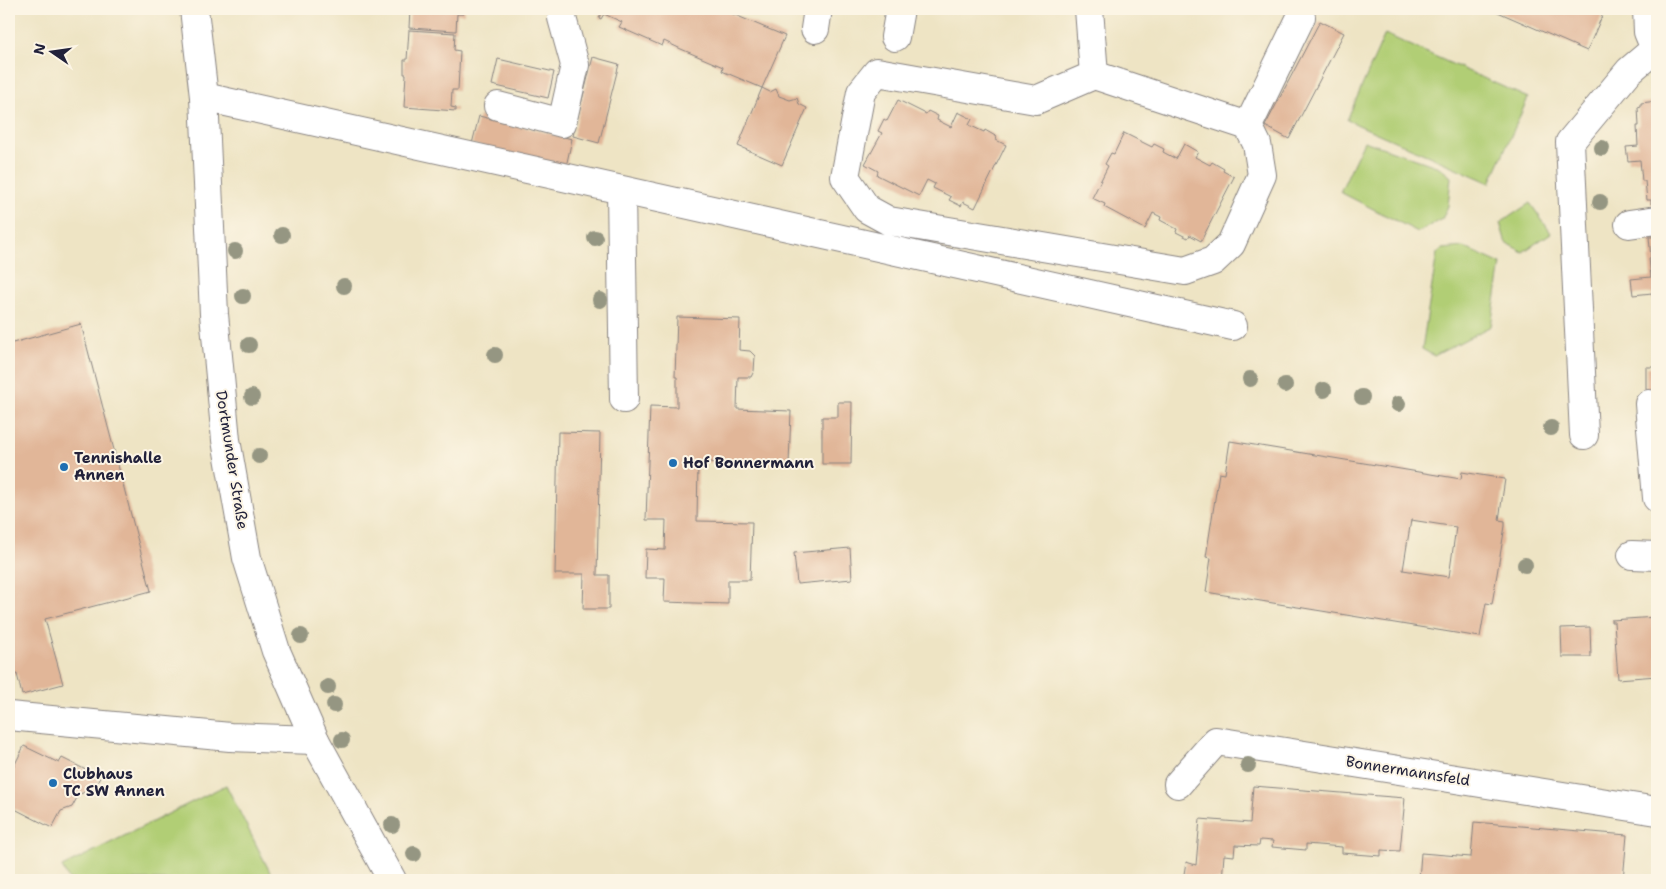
<svg xmlns="http://www.w3.org/2000/svg" width="1666" height="889" font-family="'Shantell Sans',sans-serif">
<style>
.green{fill:#b1ce74;stroke:#6a7858}
.building{fill:#e1b698;fill-rule:evenodd}
.lines{fill:none;stroke-linecap:round;stroke-linejoin:round}
.minor-casing{stroke:#888380;stroke-width:30}
.major-casing{stroke:#888380;stroke-width:30}
.minor{stroke:#fff;stroke-width:28}
.major{stroke:#fff;stroke-width:28}
.tree{fill:#959682}
.poi-dot{fill:#1f6fb2;stroke:#fcf5e5;stroke-width:2}
.labels{text-anchor:middle;stroke-width:4;stroke-linejoin:round;paint-order:stroke}
.poi-label{font-size:15px;font-weight:bold;fill:#22223b;stroke:#fcf5e5;text-anchor:start}
.street-label{font-size:15px;fill:#22223b;stroke:#fcf5e5}
</style>
<rect width="100%" height="100%" fill="#fcf5e5"/>
<filter id="ink" filterUnits="userSpaceOnUse"><feTurbulence type="fractalNoise" baseFrequency=".02" numOctaves="2"/><feDisplacementMap in="SourceGraphic" scale="10" xChannelSelector="R" yChannelSelector="G"/><feConvolveMatrix kernelMatrix="1 2 1 2 8 2 1 2 1" color-interpolation-filters="sRGB"/></filter>
<filter id="wash" filterUnits="userSpaceOnUse"><feTurbulence type="fractalNoise" baseFrequency=".0096" numOctaves="4" result="noise"/><feDisplacementMap in="SourceGraphic" scale="20" xChannelSelector="R" yChannelSelector="G"/><feGaussianBlur stdDeviation="1.12" result="paint"/><feColorMatrix in="noise" values="0 0 0 0 0 0 0 0 0 0 0 0 0 0 0 0 0 1.4 0 .05"/><feComposite in="paint" operator="in"/></filter>
<g filter="url(#wash)">
<rect width="100%" height="100%" fill="#eee4c4"/>
<path class="green" d="M 1385,34 L 1528,98 L 1490,183 L 1347,120 Z
M 1364,141 L 1439,167 L 1451,177 L 1448,206 L 1442,219 L 1418,232 L 1340,192 Z
M 1530,203 L 1551,233 L 1523,252 L 1506,243 L 1500,223 Z
M 1463,247 L 1501,264 L 1491,326 L 1434,356 L 1422,349 L 1437,253 L 1442,249 Z
M 226,785 L 274,880 L 69,880 L 62,867 Z"/>
<g id="blocks">
<path class="building" d="M 410,9 L 464,9 L 464,14 L 457,14 L 456,31 L 409,28 Z
M 603,9 L 721,9 L 785,36 L 762,88 L 722,71 L 723,67 L 681,49 L 664,41 L 662,46 L 619,27 L 622,22 L 604,14 L 601,19 L 599,18 Z
M 1491,9 L 1605,9 L 1587,51 Z
M 1320,21 L 1344,33 L 1289,139 L 1265,126 Z
M 409,30 L 455,33 L 454,50 L 460,51 L 458,90 L 452,90 L 451,107 L 456,108 L 456,111 L 404,107 L 406,74 L 404,74 L 404,60 L 407,60 Z
M 593,57 L 619,64 L 599,143 L 573,136 Z
M 498,59 L 554,72 L 548,98 L 492,85 Z
M 762,88 L 770,92 L 776,89 L 779,96 L 790,100 L 797,98 L 799,104 L 807,108 L 782,165 L 738,146 Z
M 898,100 L 926,114 L 928,111 L 938,116 L 937,120 L 951,127 L 958,112 L 972,119 L 969,125 L 984,132 L 985,130 L 997,137 L 996,140 L 1006,145 L 975,208 L 963,202 L 961,206 L 949,200 L 951,197 L 933,188 L 935,184 L 927,180 L 919,196 L 877,175 L 878,171 L 865,164 L 882,133 L 878,131 L 884,119 L 887,121 Z
M 1657,101 L 1657,203 L 1651,204 L 1651,200 L 1647,200 L 1645,181 L 1642,181 L 1640,160 L 1628,161 L 1626,147 L 1638,146 L 1637,126 L 1639,126 L 1638,107 L 1641,106 L 1641,103 Z
M 479,116 L 572,139 L 566,167 L 472,144 Z
M 1124,133 L 1152,147 L 1154,144 L 1164,149 L 1163,152 L 1176,159 L 1184,144 L 1198,152 L 1195,157 L 1210,165 L 1212,162 L 1224,169 L 1223,171 L 1234,177 L 1201,241 L 1190,235 L 1188,238 L 1176,232 L 1177,229 L 1160,220 L 1161,217 L 1153,213 L 1145,229 L 1104,207 L 1105,204 L 1092,198 L 1108,166 L 1105,164 L 1111,153 L 1114,154 Z
M 1655,233 L 1657,233 L 1657,311 L 1654,311 L 1652,293 L 1633,295 L 1631,279 L 1651,277 L 1649,258 L 1651,258 L 1649,237 L 1654,237 Z
M 677,317 L 740,319 L 739,350 L 750,351 L 755,356 L 754,371 L 751,377 L 738,377 L 737,409 L 791,411 L 789,464 L 698,462 L 697,521 L 752,522 L 750,580 L 728,580 L 728,604 L 664,602 L 665,578 L 645,578 L 646,549 L 665,550 L 666,520 L 646,520 L 650,406 L 677,407 L 677,377 L 675,377 Z
M 81,324 L 151,591 L 45,619 L 63,684 L 22,695 L 17,674 L 9,676 L 9,344 Z
M 1646,367 L 1657,367 L 1657,394 L 1646,394 Z
M 838,402 L 852,402 L 851,464 L 822,464 L 822,417 L 838,417 Z
M 558,432 L 600,433 L 597,575 L 609,575 L 609,609 L 583,609 L 584,574 L 555,574 Z
M 1230,441 L 1461,479 L 1462,472 L 1505,479 L 1499,520 L 1505,521 L 1505,526 L 1492,604 L 1486,603 L 1480,637 L 1206,592 L 1211,558 L 1206,557 L 1219,473 L 1225,474 ZM 1411,520 L 1456,527 L 1449,577 L 1403,570 Z
M 850,548 L 852,579 L 797,584 L 794,553 Z
M 1657,617 L 1657,676 L 1618,679 L 1614,622 L 1611,622 L 1611,620 Z
M 1590,627 L 1591,657 L 1562,657 L 1561,628 Z
M 24,746 L 59,763 L 62,758 L 100,777 L 94,790 L 79,794 L 72,807 L 61,811 L 52,828 L 9,806 L 9,776 Z
M 1253,786 L 1405,798 L 1400,851 L 1381,850 L 1381,856 L 1342,853 L 1342,847 L 1306,844 L 1306,850 L 1272,847 L 1273,841 L 1260,840 L 1259,846 L 1235,845 L 1234,856 L 1224,855 L 1222,880 L 1183,880 L 1186,862 L 1196,865 L 1200,819 L 1250,823 Z
M 1474,822 L 1627,835 L 1623,880 L 1494,880 L 1494,879 L 1481,878 L 1481,880 L 1419,880 L 1421,853 L 1471,857 Z"/>
</g>
</g>
<g filter="url(#ink)">
<use href="#blocks" fill-opacity="0" stroke="#888380" stroke-width="1"/>
<g class="lines">
<g class="minor-casing">
<path id="minor" d="M 1089,9 L 1094,75
M 1647,9 L 1648,32 L 1655,49 L 1657,50
M 815,29 L 818,9
M 895,37 L 900,9
M 204,97 L 1233,326
M 498,106 L 562,123 L 575,65 L 562,18 L 563,9
M 1248,126 L 1257,144 L 1262,175 L 1231,244 L 1213,261 L 1185,271 L 889,221 L 867,209 L 845,177 L 861,92 L 877,72 L 1036,100 L 1094,75 L 1248,126 L 1301,17
M 621,190 L 624,399
M 1629,224 L 1657,220
M 1649,404 L 1657,498
M 1584,435 L 1570,142 L 1629,71 L 1655,49
M 1632,555 L 1657,556
M 9,716 L 230,737 L 315,740
M 1178,784 L 1216,741 L 1657,811"/>
</g>
<g class="major-casing">
<path id="major" d="M 194,9 L 204,97 L 214,314 L 226,440 L 247,558 L 276,651 L 315,740 L 392,880"/>
</g>
<use href="#minor" class="minor"/>
<use href="#major" class="major"/>
</g>
<g class="tree">
<circle cx="1602" cy="148" r="8"/>
<circle cx="1600" cy="202" r="8"/>
<circle cx="282" cy="235" r="8"/>
<circle cx="595" cy="238" r="8"/>
<circle cx="235" cy="251" r="8"/>
<circle cx="344" cy="286" r="8"/>
<circle cx="243" cy="296" r="8"/>
<circle cx="600" cy="300" r="8"/>
<circle cx="249" cy="345" r="8"/>
<circle cx="495" cy="355" r="8"/>
<circle cx="1250" cy="379" r="8"/>
<circle cx="1285" cy="385" r="8"/>
<circle cx="1324" cy="390" r="8"/>
<circle cx="252" cy="397" r="8"/>
<circle cx="1362" cy="397" r="8"/>
<circle cx="1398" cy="404" r="8"/>
<circle cx="1551" cy="428" r="8"/>
<circle cx="259" cy="456" r="8"/>
<circle cx="1525" cy="565" r="8"/>
<circle cx="301" cy="636" r="8"/>
<circle cx="328" cy="687" r="8"/>
<circle cx="334" cy="705" r="8"/>
<circle cx="342" cy="740" r="8"/>
<circle cx="1248" cy="765" r="8"/>
<circle cx="392" cy="825" r="8"/>
<circle cx="414" cy="854" r="8"/>
</g>
</g>
<g class="poi-dot">
<circle cx="673" cy="463" r="5"/>
<circle cx="64" cy="467" r="5"/>
<circle cx="53" cy="783" r="5"/>
</g>
<g class="labels">
<g class="poi-label">
<text x="74" y="463">Tennishalle<tspan x="74" dy="17">Annen</tspan></text>
<text x="683" y="468">Hof Bonnermann</text>
<text x="63" y="779">Clubhaus<tspan x="63" dy="17">TC SW Annen</tspan></text>
</g>
<g class="street-label">
<text transform="translate(232 460) rotate(81)" y="5">Dortmunder Straße</text>
<text transform="translate(1408 771) rotate(9)" y="5">Bonnermannsfeld</text>
</g>
</g>
<rect width="1666" height="889" fill="none" stroke="#fcf5e5" stroke-width="30"/>
<g transform="translate(52 52) rotate(283)" stroke="#fcf5e5" stroke-width="4" paint-order="stroke">
<path d="M0-4L9 19L0 12L-9 19Z" fill="#22223b"/>
<text y="-8" font-size="14" font-weight="bold" text-anchor="middle" fill="#22223b">N</text>
</g>
</svg>
